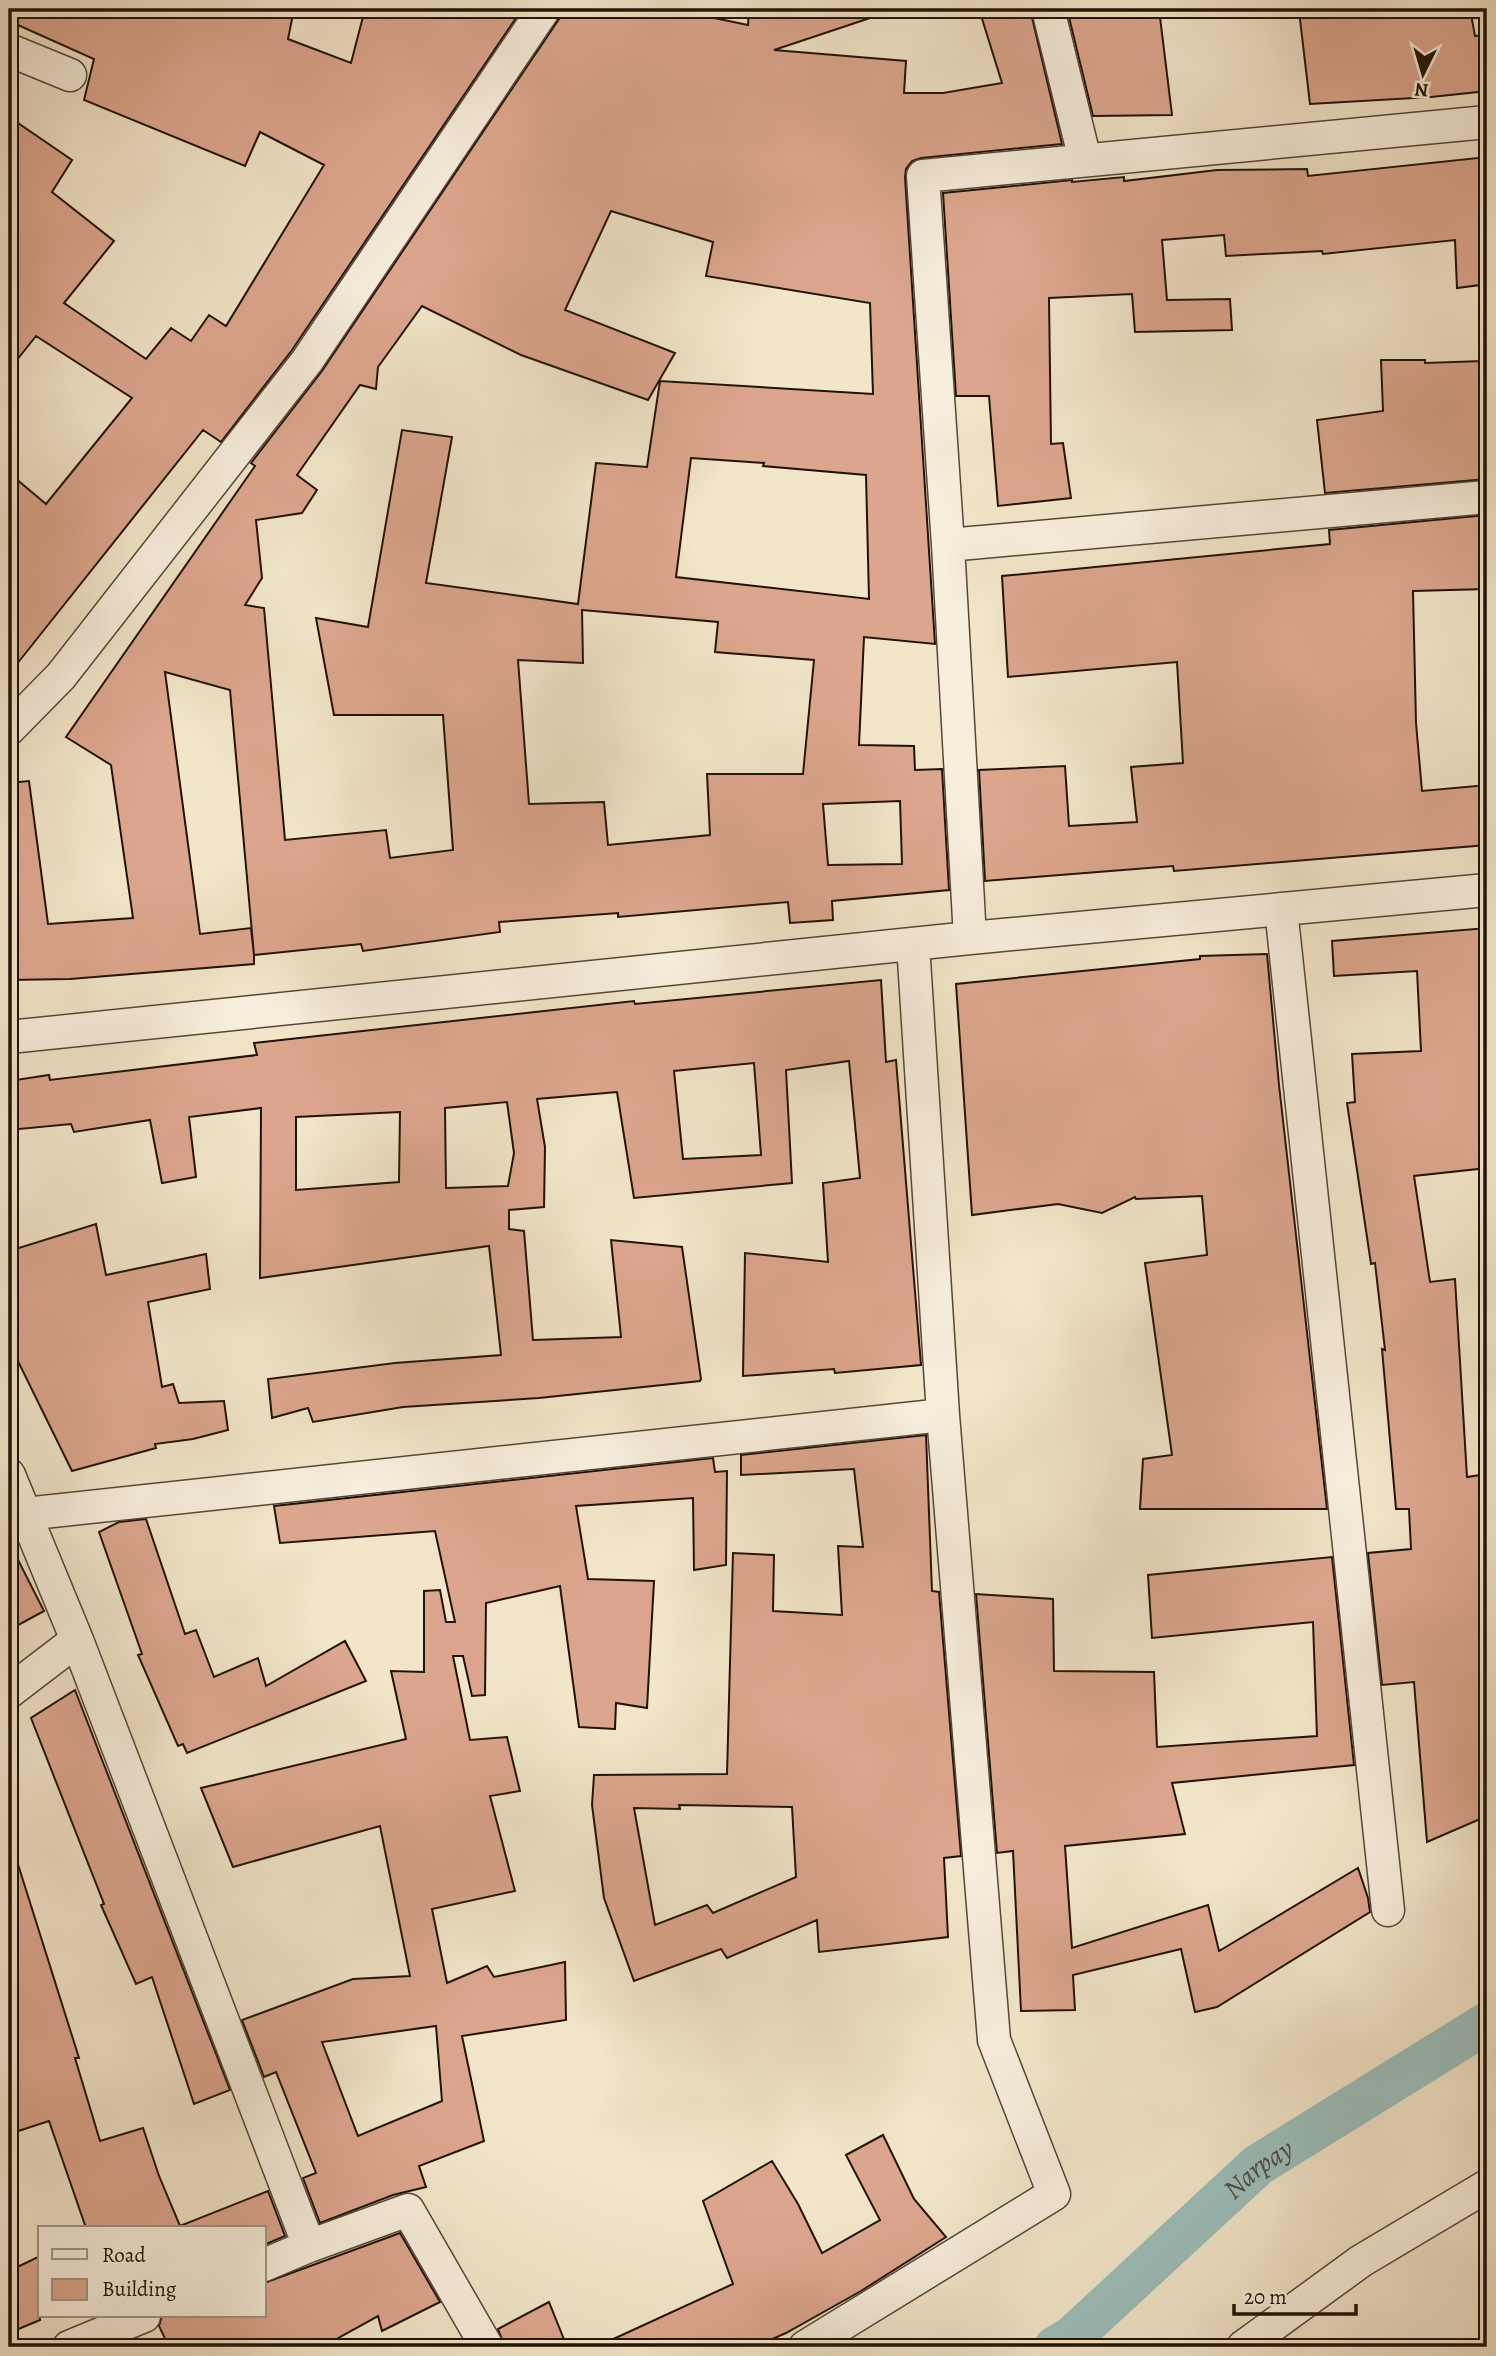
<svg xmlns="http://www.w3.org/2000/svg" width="1496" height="2356" font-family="Alegreya,serif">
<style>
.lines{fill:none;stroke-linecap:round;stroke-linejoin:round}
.canal{stroke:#9cbebb;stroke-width:42}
.building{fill:#dca68e;stroke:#211208;stroke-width:2;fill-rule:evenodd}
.minor-casing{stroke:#554738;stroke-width:35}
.minor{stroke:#f7eedc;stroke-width:32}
.labels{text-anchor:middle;stroke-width:5;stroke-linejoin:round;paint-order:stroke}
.water-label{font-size:28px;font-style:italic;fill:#4c4e47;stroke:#f7eedc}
</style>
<rect width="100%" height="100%" fill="#f2e5c9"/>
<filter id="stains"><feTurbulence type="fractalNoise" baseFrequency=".00286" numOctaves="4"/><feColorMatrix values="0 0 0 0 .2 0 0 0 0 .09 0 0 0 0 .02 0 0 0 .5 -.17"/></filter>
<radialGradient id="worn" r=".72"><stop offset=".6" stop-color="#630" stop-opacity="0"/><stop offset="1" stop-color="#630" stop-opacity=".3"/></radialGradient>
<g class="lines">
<path class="canal" id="s1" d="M 1055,2347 L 1072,2337 L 1258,2165 L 1487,2023"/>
</g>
<path class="building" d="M 9,9 L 294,9 L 288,39 L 351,63 L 365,9 L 522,9 L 292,350 L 221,442 L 203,430 L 9,674 L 9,473 L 46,504 L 132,398 L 36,336 L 9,370 L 9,117 L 72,160 L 52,192 L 114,241 L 64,303 L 146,359 L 171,328 L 191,341 L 209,315 L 226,326 L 324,165 L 260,132 L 245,166 L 84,100 L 94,59 L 9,21 Z
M 562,9 L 689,9 L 695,14 L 748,25 L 749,9 L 878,9 L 879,15 L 774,50 L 906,61 L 904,93 L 943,93 L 1002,83 L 979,9 L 1030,9 L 1062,144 L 921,158 L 912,161 L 906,169 L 905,177 L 935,644 L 864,637 L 859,745 L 914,746 L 915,770 L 942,769 L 949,890 L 832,901 L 833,920 L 790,923 L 788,902 L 618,917 L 618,913 L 499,922 L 500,932 L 363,951 L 361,944 L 254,955 L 254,964 L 70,979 L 9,980 L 9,783 L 29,781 L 48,924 L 133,918 L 111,765 L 66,737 L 255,466 L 251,463 L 322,371 L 559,19 ZM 611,211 L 713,242 L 706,276 L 870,303 L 873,394 L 660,381 L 647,467 L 596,463 L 578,604 L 426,583 L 452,437 L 402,430 L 368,627 L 316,618 L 334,715 L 443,715 L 453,850 L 390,858 L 386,830 L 285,840 L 264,608 L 245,605 L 262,578 L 256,520 L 302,513 L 317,490 L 297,475 L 360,385 L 376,389 L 378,367 L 422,306 L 521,355 L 648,400 L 675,353 L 565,310 ZM 691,458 L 764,463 L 763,466 L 866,475 L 869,599 L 676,577 ZM 582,610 L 718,622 L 715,652 L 814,660 L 803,774 L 707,774 L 710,835 L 608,845 L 604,802 L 529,804 L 518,660 L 583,663 ZM 165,672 L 230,690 L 254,955 L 251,928 L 200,934 ZM 900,801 L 902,864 L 828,865 L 823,804 Z
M 1067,9 L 1159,9 L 1172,115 L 1093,116 Z
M 1334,9 L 1470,9 L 1475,36 L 1487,35 L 1487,91 L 1431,97 L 1310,104 L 1299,11 Z
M 1487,157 L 1487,284 L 1457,288 L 1455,240 L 1323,254 L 1322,251 L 1226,256 L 1224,235 L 1162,240 L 1167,300 L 1230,299 L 1232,330 L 1135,332 L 1132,294 L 1049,298 L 1051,444 L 1063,443 L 1071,498 L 998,506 L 989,396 L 956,396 L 943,193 L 1072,180 L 1072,182 L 1124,177 L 1124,181 L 1217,170 L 1307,169 L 1308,176 Z
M 1381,360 L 1425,360 L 1425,363 L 1483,361 L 1485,393 L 1487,393 L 1487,479 L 1325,493 L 1317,420 L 1383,411 Z
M 1487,515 L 1487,589 L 1413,591 L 1416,723 L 1422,791 L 1487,785 L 1487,845 L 1174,871 L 1173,866 L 985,881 L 979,770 L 1065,766 L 1069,826 L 1137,822 L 1131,767 L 1183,763 L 1177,662 L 1008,677 L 1002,576 L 1330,544 L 1329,530 Z
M 1487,928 L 1487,1168 L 1414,1176 L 1430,1282 L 1455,1279 L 1467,1477 L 1487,1474 L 1487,1816 L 1427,1842 L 1414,1682 L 1382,1685 L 1368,1553 L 1411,1549 L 1409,1509 L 1396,1509 L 1382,1349 L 1385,1350 L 1375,1263 L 1371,1264 L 1347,1103 L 1355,1102 L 1352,1054 L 1421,1051 L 1417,971 L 1334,976 L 1332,941 Z
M 1267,954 L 1279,1085 L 1327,1509 L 1140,1509 L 1143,1459 L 1172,1455 L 1145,1263 L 1207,1255 L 1202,1196 L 1136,1199 L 1135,1197 L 1102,1213 L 1058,1204 L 972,1215 L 956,984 L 1200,959 L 1200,956 Z
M 881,980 L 886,1062 L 896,1060 L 921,1365 L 835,1373 L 834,1369 L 743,1376 L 745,1253 L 828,1262 L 823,1183 L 860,1178 L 849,1061 L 786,1070 L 792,1183 L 634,1198 L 617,1092 L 537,1099 L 545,1147 L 544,1207 L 509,1210 L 509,1229 L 524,1231 L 533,1340 L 621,1337 L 611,1240 L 682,1247 L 701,1379 L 700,1381 L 539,1398 L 403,1407 L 313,1422 L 308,1408 L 272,1418 L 268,1379 L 395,1363 L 501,1355 L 489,1246 L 260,1278 L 261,1108 L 189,1117 L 196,1177 L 162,1183 L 150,1120 L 74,1132 L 71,1124 L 9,1130 L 9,1081 L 49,1075 L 50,1080 L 257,1055 L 254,1043 L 634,1001 L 635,1004 ZM 754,1063 L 761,1155 L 683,1159 L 674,1071 ZM 507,1102 L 514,1153 L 508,1186 L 446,1188 L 445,1108 ZM 400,1112 L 399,1182 L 296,1190 L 296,1117 Z
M 96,1224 L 106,1275 L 206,1254 L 210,1289 L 148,1302 L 162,1387 L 173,1384 L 179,1403 L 224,1401 L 228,1430 L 193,1439 L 155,1444 L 156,1448 L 72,1471 L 9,1343 L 9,1251 Z
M 926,1435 L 932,1591 L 939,1592 L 961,1856 L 944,1858 L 948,1937 L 819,1952 L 817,1920 L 727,1958 L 721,1949 L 634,1981 L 604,1898 L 592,1805 L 594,1775 L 727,1774 L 733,1553 L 774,1555 L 773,1611 L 842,1615 L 838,1546 L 863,1547 L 854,1469 L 741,1475 L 741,1455 ZM 679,1805 L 792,1807 L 796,1877 L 713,1913 L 707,1905 L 655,1925 L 634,1808 L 680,1809 Z
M 713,1458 L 715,1472 L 727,1471 L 726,1565 L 694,1570 L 693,1498 L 576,1506 L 588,1579 L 654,1581 L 647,1708 L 616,1703 L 615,1729 L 579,1727 L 560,1586 L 486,1603 L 485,1695 L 472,1696 L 463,1656 L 453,1656 L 470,1740 L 507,1737 L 520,1791 L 490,1796 L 515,1891 L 432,1909 L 447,1983 L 487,1966 L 494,1977 L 565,1962 L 566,2020 L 462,2036 L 484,2141 L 419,2166 L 426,2187 L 393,2195 L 320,2223 L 303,2178 L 316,2173 L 276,2072 L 264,2077 L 242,2020 L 353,1979 L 410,1976 L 380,1826 L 233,1867 L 201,1788 L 406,1739 L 391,1671 L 424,1672 L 424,1591 L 440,1590 L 446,1622 L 455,1622 L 435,1531 L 280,1543 L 274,1506 ZM 436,2026 L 442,2101 L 358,2136 L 322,2042 Z
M 146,1519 L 185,1634 L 196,1630 L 214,1677 L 258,1658 L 266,1686 L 345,1641 L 366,1681 L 187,1753 L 183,1744 L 178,1746 L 138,1655 L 142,1654 L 99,1532 L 119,1522 Z
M 9,1542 L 44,1611 L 9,1630 Z
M 1332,1557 L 1354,1765 L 1172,1783 L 1185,1834 L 1065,1846 L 1072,1948 L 1208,1905 L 1219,1951 L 1358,1868 L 1368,1898 L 1370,1912 L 1217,2007 L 1195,2012 L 1181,1949 L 1073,1975 L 1075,2010 L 1021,2011 L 1013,1851 L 997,1853 L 976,1594 L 1053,1599 L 1054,1671 L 1154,1672 L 1157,1747 L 1317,1736 L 1313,1622 L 1152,1638 L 1148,1575 Z
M 75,1690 L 230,2090 L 194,2104 L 152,1977 L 136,1984 L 101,1905 L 104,1904 L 31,1718 Z
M 16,1858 L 79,2058 L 75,2058 L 100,2141 L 143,2128 L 159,2176 L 180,2226 L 268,2191 L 285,2236 L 264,2245 L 264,2228 L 86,2228 L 49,2121 L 9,2134 L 9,1859 Z
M 883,2135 L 914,2199 L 946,2237 L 861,2291 L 786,2333 L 754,2347 L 596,2347 L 733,2284 L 703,2201 L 772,2161 L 798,2204 L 822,2253 L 880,2220 L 846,2155 Z
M 400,2233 L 440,2302 L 382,2331 L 378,2316 L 322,2347 L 169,2347 L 159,2326 L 162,2316 L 264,2316 L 264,2283 Z
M 40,2256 L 40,2320 L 9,2333 L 9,2271 Z
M 549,2302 L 567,2347 L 505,2347 L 498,2329 Z"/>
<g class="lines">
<g class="minor-casing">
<path id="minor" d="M 1048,9 L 1085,160
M 9,50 L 70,75
M 948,545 L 1487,497
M 9,729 L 61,676 L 307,361 L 544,9
M 1281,909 L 1388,1910
M 970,938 L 948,545 L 923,176 L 1487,122
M 9,1037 L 970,938 L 1487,890
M 9,1475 L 77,1640 L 309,2246
M 25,1514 L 943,1415
M 9,1692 L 77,1640
M 264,2265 L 309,2246 L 408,2210 L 487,2347
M 69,2347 L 144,2316
M 805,2347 L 1054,2194 L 994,2040 L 943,1415 L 913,944
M 1243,2347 L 1361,2261 L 1487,2186"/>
</g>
<use href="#minor" class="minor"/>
</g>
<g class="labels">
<g class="water-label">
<text dy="10" stroke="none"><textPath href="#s1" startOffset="271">Narpay</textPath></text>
</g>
</g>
<rect width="1496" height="2356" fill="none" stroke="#f2e5c9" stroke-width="35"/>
<rect x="10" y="10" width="1475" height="2335" fill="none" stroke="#211208" stroke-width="3.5"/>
<rect x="18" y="18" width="1461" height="2321" fill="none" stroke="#211208" stroke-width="2"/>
<rect x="38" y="2226" width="228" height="91" fill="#f7eedc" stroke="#a19687" stroke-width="2"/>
<rect x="52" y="2249" width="35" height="10" fill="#f7eedc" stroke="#a19687" stroke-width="2"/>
<text x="102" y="2262" font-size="21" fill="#211208">Road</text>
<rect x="52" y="2279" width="35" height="21" fill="#dca68e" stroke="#a19687" stroke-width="2"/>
<text x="102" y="2296" font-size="21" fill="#211208">Building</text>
<g transform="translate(1423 74) rotate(185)" stroke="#f7eedc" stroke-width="5" paint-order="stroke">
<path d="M0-5L12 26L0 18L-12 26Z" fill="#211208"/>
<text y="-10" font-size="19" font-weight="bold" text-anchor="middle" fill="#211208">N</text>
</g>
<path d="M1234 2304v10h122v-10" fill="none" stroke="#211208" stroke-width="3.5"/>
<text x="1244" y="2304" font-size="21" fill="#211208" stroke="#f7eedc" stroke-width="5" paint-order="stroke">20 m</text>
<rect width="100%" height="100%" filter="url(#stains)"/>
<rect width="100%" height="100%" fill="url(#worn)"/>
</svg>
